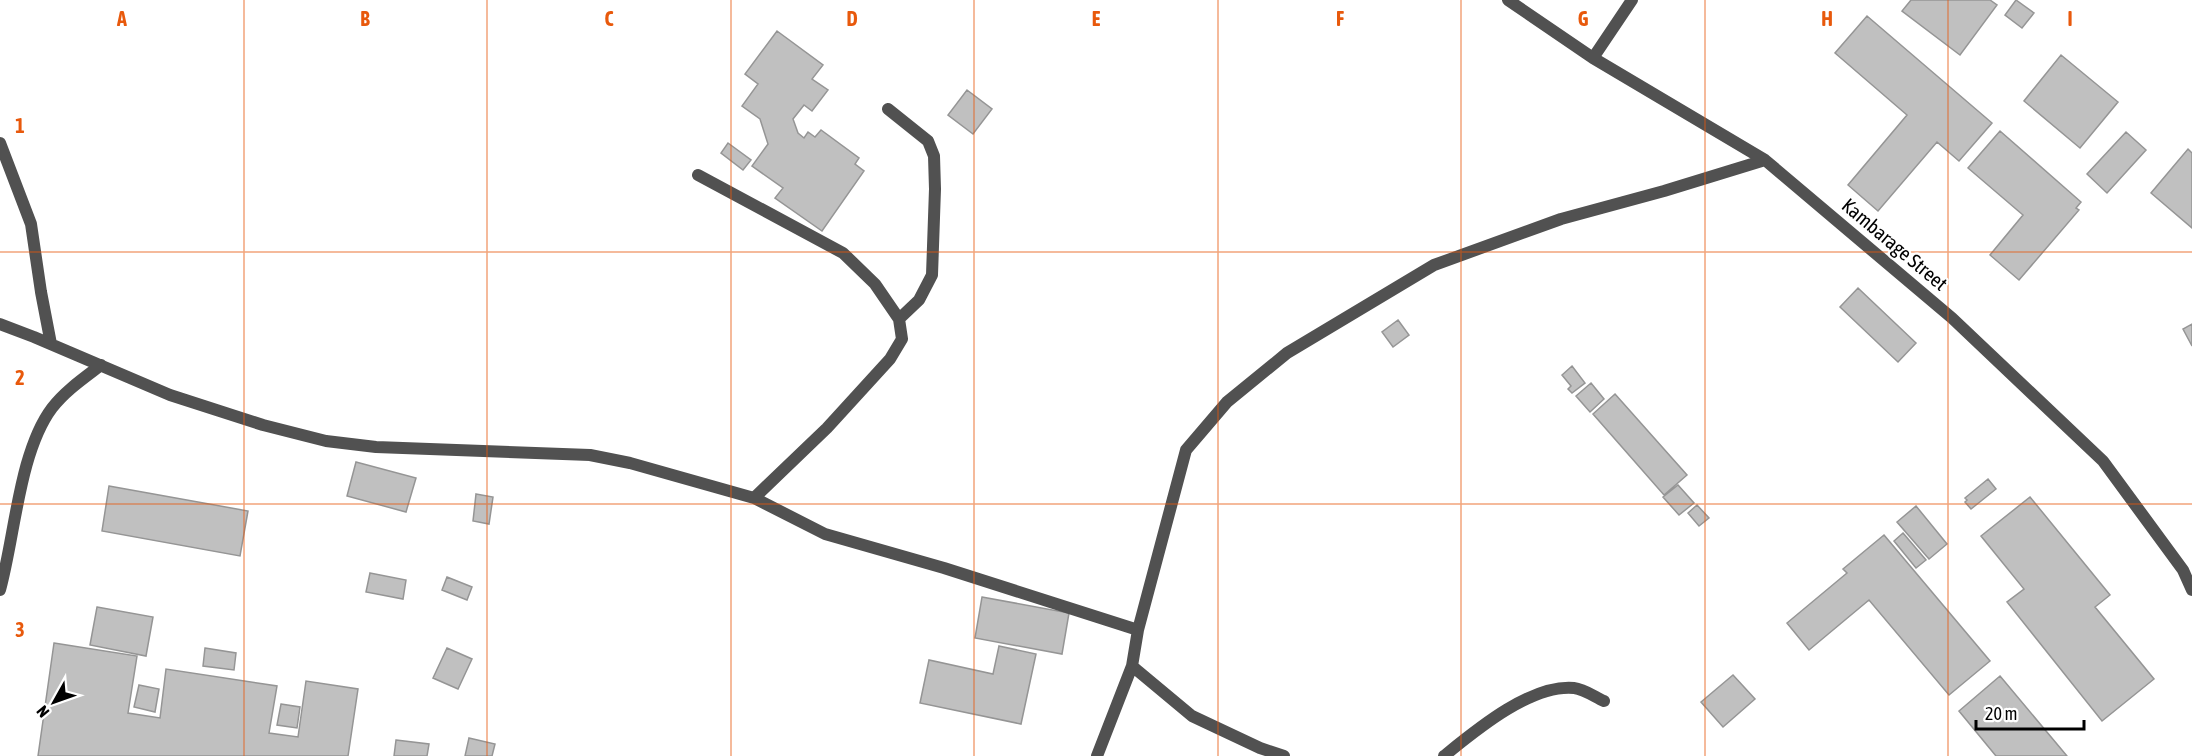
<svg xmlns="http://www.w3.org/2000/svg" width="2192" height="756" viewBox="0 0 2192 756" font-family="'Asap Condensed',sans-serif">
<style>
.building{fill:#c0c0c0;stroke:#959595;stroke-width:1.5}
.lines{fill:none;stroke-linecap:round;stroke-linejoin:round}
.minor{stroke:#515151;stroke-width:12}
.grid{fill:none;stroke:#e8590c;stroke-width:1.5;stroke-opacity:0.55}
.labels{text-anchor:middle;dominant-baseline:central;stroke-width:4.5;stroke-linejoin:round;paint-order:stroke}
.street-label{font-size:20px;fill:#000;stroke:#fff}
.grid-label{font-size:20px;text-anchor:middle;font-weight:bold;fill:#e8590c;stroke:#fff;stroke-width:4.5;stroke-linejoin:round;paint-order:stroke}
</style>
<rect width="100%" height="100%" fill="#fff"/>
<path class="building" d="M1911,0H1990L1997,5L1960,55L1902,11Z
M2016,0L2034,13L2022,28L2005,15Z
M1867,16L1992,123L1959,161L1937,142L1878,211L1848,185L1907,115L1835,53Z
M777,31L823,65L812,79L828,90L812,111L804,105L793,119L798,133L804,138L808,132L815,137L821,130L859,158L855,164L864,171L822,231L775,198L783,188L752,166L768,144L760,119L742,106L758,84L745,74Z
M2061,55L2118,102L2080,148L2024,101Z
M967,90L992,109L973,134L948,115Z
M2000,131L2081,202L2076,208L2079,210L2019,280L1990,255L2023,215L1968,168Z
M2126,132L2146,150L2107,193L2087,174Z
M728,143L751,160L743,170L721,153Z
M2188,149L2192,153V228L2151,193Z
M1858,288L1916,343L1898,362L1840,307Z
M1398,320L1409,335L1393,347L1382,332Z
M2192,324V346L2183,329Z
M1572,366L1585,383L1572,393L1568,389L1571,386L1562,375Z
M1591,383L1604,399L1590,412L1576,396Z
M1615,394L1687,475L1664,495L1593,414Z
M356,462L416,478L406,512L347,496Z
M1988,479L1996,489L1971,509L1965,502L1967,500L1965,498Z
M1678,485L1694,503L1679,515L1663,497Z
M109,486L248,511L240,556L102,531Z
M476,494L493,497L489,524L473,521Z
M2030,497L2110,595L2095,607L2154,679L2102,721L2007,602L2024,589L1981,536Z
M1697,505L1709,518L1699,526L1688,513Z
M1916,506L1947,544L1929,559L1897,522Z
M1903,533L1926,560L1916,568L1894,541Z
M1884,535L1990,661L1949,695L1869,600L1809,650L1787,623L1847,573L1843,569Z
M370,573L406,580L403,599L366,592Z
M447,577L472,587L467,600L442,590Z
M982,597L1069,613L1062,654L975,638Z
M97,607L153,617L146,656L90,645Z
M54,643L137,656L128,713L160,718L166,669L277,686L269,733L298,737L306,681L358,689L348,756H38Z
M999,646L1036,654L1021,724L920,703L929,660L993,674Z
M205,648L236,653L234,670L203,666Z
M447,648L472,659L458,689L433,678Z
M1733,675L1755,699L1723,727L1701,702Z
M2000,676L2067,756H1996L1959,711Z
M139,685L159,689L155,712L134,707Z
M281,704L300,707L297,728L277,725Z
M469,738L495,744L492,756H465Z
M396,740L429,744L427,756H394Z"/>
<g class="lines">
<path class="minor" d="M1508,0L1593,58L1765,160L1952,318L2103,461L2183,570L2192,590
M1593,58L1632,0
M888,109L928,141L934,156L935,189L932,275L919,300L899,319
M0,143L31,224L41,292L51,344
M698,175L843,253L875,284L899,319L902,339L890,359L827,428L754,498
M0,324L34,337L170,395L263,425L326,441L376,447L590,455L630,463L754,498L825,534L944,568L1138,630
M0,590C15,536 19,452 52,408C65,391 84,378 101,365
M1132,666L1192,716L1260,748L1284,756
M1097,756L1132,666L1138,630L1186,450L1227,402L1287,353L1434,265L1561,219L1664,191L1765,160
M1444,756C1476,730 1531,684 1574,688C1584,689 1595,697 1604,701"/>
</g>
<path class="grid" d="M244,0V756M487,0V756M731,0V756M974,0V756M1218,0V756M1461,0V756M1705,0V756M1948,0V756M0,252H2192M0,504H2192"/>
<g class="labels">
<g class="street-label">
<text transform="translate(1895 244) rotate(40)">Kambarage Street</text>
</g>
</g>
<g class="grid-label">
<text x="122" y="26">A</text>
<text x="365" y="26">B</text>
<text x="609" y="26">C</text>
<text x="852" y="26">D</text>
<text x="1096" y="26">E</text>
<text x="1340" y="26">F</text>
<text x="1583" y="26">G</text>
<text x="1827" y="26">H</text>
<text x="2070" y="26">I</text>
<text x="20" y="133">1</text>
<text x="20" y="385">2</text>
<text x="20" y="637">3</text>
</g>
<g transform="translate(54 702) rotate(230)" stroke="#ffffff" stroke-width="4.5" paint-order="stroke">
<path d="M0-4.5L10 22L0 15L-10 22Z" fill="#000000"/>
<text y="-9" font-size="16" font-weight="bold" text-anchor="middle" fill="#000000">N</text>
</g>
<path d="M1976 720v9h108v-9" fill="none" stroke="#000000" stroke-width="3"/>
<text x="1985" y="720" font-size="18" fill="#000000" stroke="#ffffff" stroke-width="4.5" paint-order="stroke">20 m</text>
</svg>
